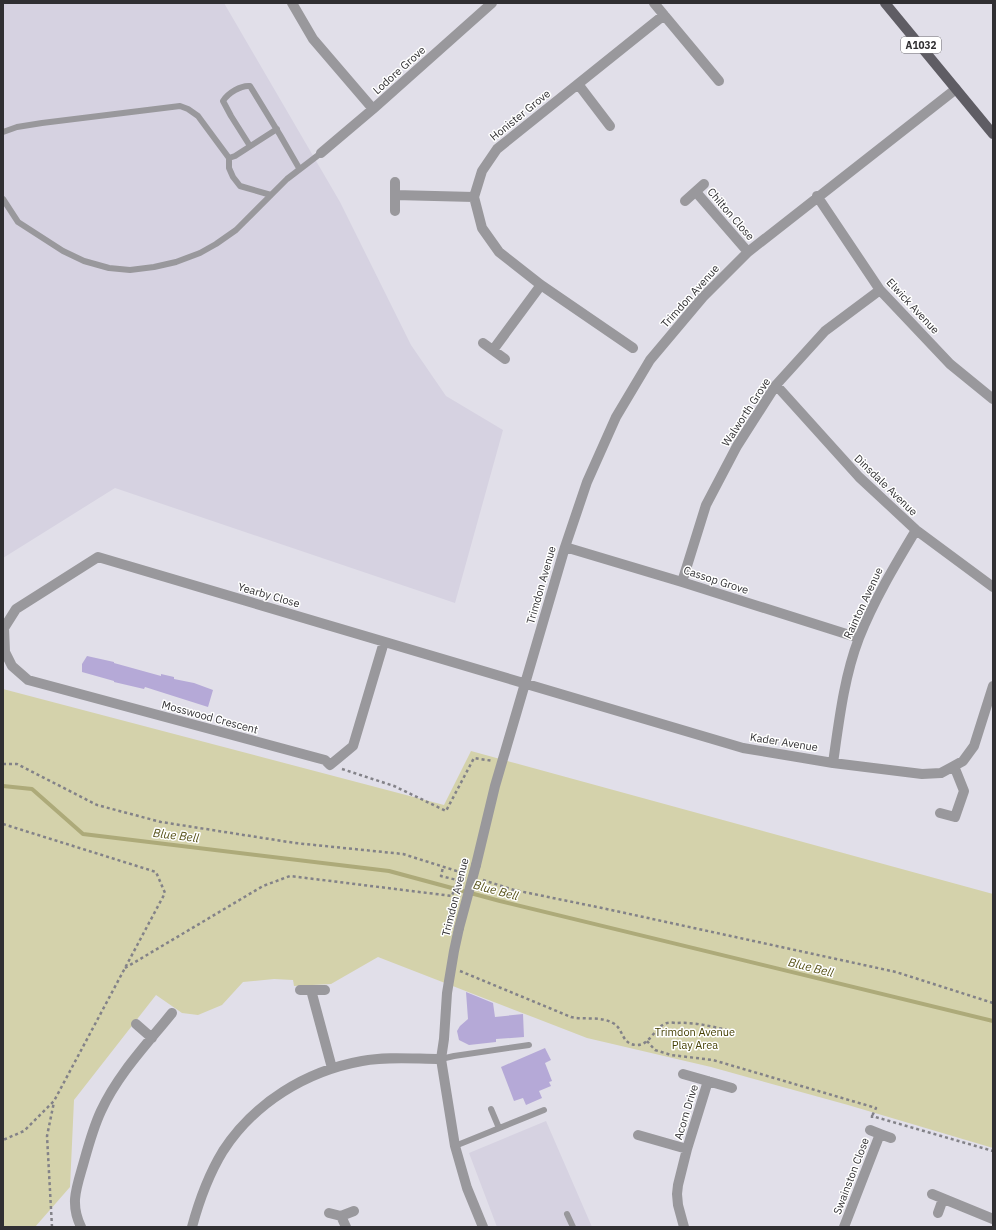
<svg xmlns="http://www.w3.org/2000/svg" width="996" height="1230" viewBox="0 0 996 1230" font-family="'IBM Plex Sans',sans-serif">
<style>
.built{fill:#d6d2e1}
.green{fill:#d4d2ab}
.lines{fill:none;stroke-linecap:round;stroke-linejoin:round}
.stream{stroke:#adaa79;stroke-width:4}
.building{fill:#b5a9d7}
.path{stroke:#838288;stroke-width:2.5;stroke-dasharray:3 3;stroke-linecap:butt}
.lane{stroke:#99989c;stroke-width:6}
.street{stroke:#99989c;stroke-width:10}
.primary{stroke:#5f5d64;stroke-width:10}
.street-bridge{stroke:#99989c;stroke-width:10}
.labels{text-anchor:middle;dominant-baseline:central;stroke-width:3;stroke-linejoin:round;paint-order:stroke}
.shield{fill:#fff;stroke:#6e6d70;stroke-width:1}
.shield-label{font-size:10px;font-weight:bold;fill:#302f32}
.street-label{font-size:11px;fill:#302f32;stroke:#fff}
.park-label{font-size:11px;fill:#433e00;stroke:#fff}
.water-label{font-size:12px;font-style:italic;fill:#58531a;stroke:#fff}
</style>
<rect width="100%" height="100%" fill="#e1dfe9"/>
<path class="built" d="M3,3H224L340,202L411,345L446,396L503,430L455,603L115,488L3,558Z
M546,1121L592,1227H497L469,1153Z"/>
<path class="green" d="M3,689L444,805L471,751L993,894V1148L848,1105L711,1067L587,1038L378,957L331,984L294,986L293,980L274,979L243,982L222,1005L198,1015L182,1013L156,995L74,1100L70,1187L35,1227H3Z"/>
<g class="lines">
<path class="stream" d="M3,786L32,789L83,834L389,871L500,901L993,1021"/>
</g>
<path class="building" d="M87,656L114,662V663L161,676V674L174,677V679L194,683L213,690L208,707L145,687L144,689L114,682V681L82,672V664Z
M466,992L493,1003L495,1017L523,1014L524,1037L496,1039V1042L469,1045L459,1040L457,1031L460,1026L468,1019Z
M545,1048L551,1060L545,1063L552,1081L549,1082L551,1086L539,1091L542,1098L526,1105L523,1098L514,1101L501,1067Z"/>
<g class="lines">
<path class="path" d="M3,764H17L97,805L161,822L295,843L403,854L463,873
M342,769L394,786L446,811L474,758L493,761
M3,824L156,872L165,893L54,1101L24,1131L3,1140
M483,880L514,890L602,908L896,972L993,1003
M125,968L263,886L290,876L452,896L457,880L441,876L443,867
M460,971L571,1017C584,1020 601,1016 613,1023C624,1029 621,1044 636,1045C650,1046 655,1026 667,1023C670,1022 674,1023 676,1023C694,1022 710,1026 727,1030
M647,1041L655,1050L671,1055L713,1060L876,1108L872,1116
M872,1118V1116L993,1151
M52,1227L47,1136L54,1102"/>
<path class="lane" d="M3,132L17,127L42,123L180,106L188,109L198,116L229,158V168L233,177L240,186L271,195
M250,146L231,116L223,101C228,93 241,85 250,86L280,135L299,168
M229,158L235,156L277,129
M3,199L18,222L63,251L84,261L109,268L130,270L154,267L176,262L200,253L216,244L236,230L287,179L321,153
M441,1059L454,1056L529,1045
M491,1109L499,1128
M455,1146L544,1110
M567,1214L573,1227"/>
<path class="street" d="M292,3L313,39L373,109
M654,3L719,81
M578,84L610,126
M321,153L373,109L492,3
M696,192L748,252
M395,195L474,197
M817,196L880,290L950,364L993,399
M685,201L704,184
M395,211V182
M483,343L505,359
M633,348L541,285L499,252L482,228L474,197L482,171L497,149L664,15
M493,350L541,285
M776,385L859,477L916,530L993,587
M565,547L682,582L859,638
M682,582L706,505L737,446L776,385L825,331L880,290
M384,642L353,746L330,765L325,760L28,680L12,666L5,652L4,628L16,609L98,557L743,748L833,763L922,774L941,773L963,761L974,746L993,686
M833,763C839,721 844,677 859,638C874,600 895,565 916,530
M940,813L955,817L964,791L954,766
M476,865L495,786L565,547L587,482L616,417L650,360L703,297L748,252L956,89
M459,928L454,951L447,993L444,1039L441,1059L455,1146L467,1188L483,1227
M300,990H325
M311,990L332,1068
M136,1024L152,1038
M683,1074L732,1088
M880,1134L891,1138
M638,1135L687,1149
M932,1194L993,1219
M329,1213L341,1216L346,1227
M938,1213L943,1199
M341,1216L354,1211
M81,1227C70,1204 76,1189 83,1165C88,1147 93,1128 101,1111C118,1074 147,1044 172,1013
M192,1227C199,1201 209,1174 223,1151C254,1103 306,1071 362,1061C387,1056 415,1059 441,1059
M684,1227L678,1205L677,1194L678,1185L687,1149L708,1081
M844,1227L880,1134L870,1130"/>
<path class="primary" d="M885,3L993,134"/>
<path class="street-bridge" d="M459,928L476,865"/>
</g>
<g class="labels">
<rect class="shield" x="901" y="37" width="40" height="16" rx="3"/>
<g class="shield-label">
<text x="921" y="45">A1032</text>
</g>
<g class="street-label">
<text transform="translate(399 70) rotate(-42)">Lodore Grove</text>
<text transform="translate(520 115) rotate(-39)">Honister Grove</text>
<text transform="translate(731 214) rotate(49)">Chilton Close</text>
<text transform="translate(690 296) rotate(-48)">Trimdon Avenue</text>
<text transform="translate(913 306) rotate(47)">Elwick Avenue</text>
<text transform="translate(746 412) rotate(-57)">Walworth Grove</text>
<text transform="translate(886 485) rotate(44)">Dinsdale Avenue</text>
<text transform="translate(716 580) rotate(18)">Cassop Grove</text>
<text transform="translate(541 585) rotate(-74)">Trimdon Avenue</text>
<text transform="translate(269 595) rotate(16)">Yearby Close</text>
<text transform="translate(863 603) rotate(-65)">Rainton Avenue</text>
<text transform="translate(210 717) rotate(15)">Mosswood Crescent</text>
<text transform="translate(784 742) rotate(9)">Kader Avenue</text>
<text transform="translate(455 897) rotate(-76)">Trimdon Avenue</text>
<text transform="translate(686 1112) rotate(-73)">Acorn Drive</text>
<text transform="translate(851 1176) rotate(-69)">Swainston Close</text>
</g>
<g class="park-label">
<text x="695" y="1032">Trimdon Avenue<tspan x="695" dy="13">Play Area</tspan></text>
</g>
<g class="water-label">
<text transform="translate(176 835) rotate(7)">Blue Bell</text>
<text transform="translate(496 890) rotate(15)">Blue Bell</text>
<text transform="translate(811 967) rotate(14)">Blue Bell</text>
</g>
</g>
<rect width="996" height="1230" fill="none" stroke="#302f32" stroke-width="8"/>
</svg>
